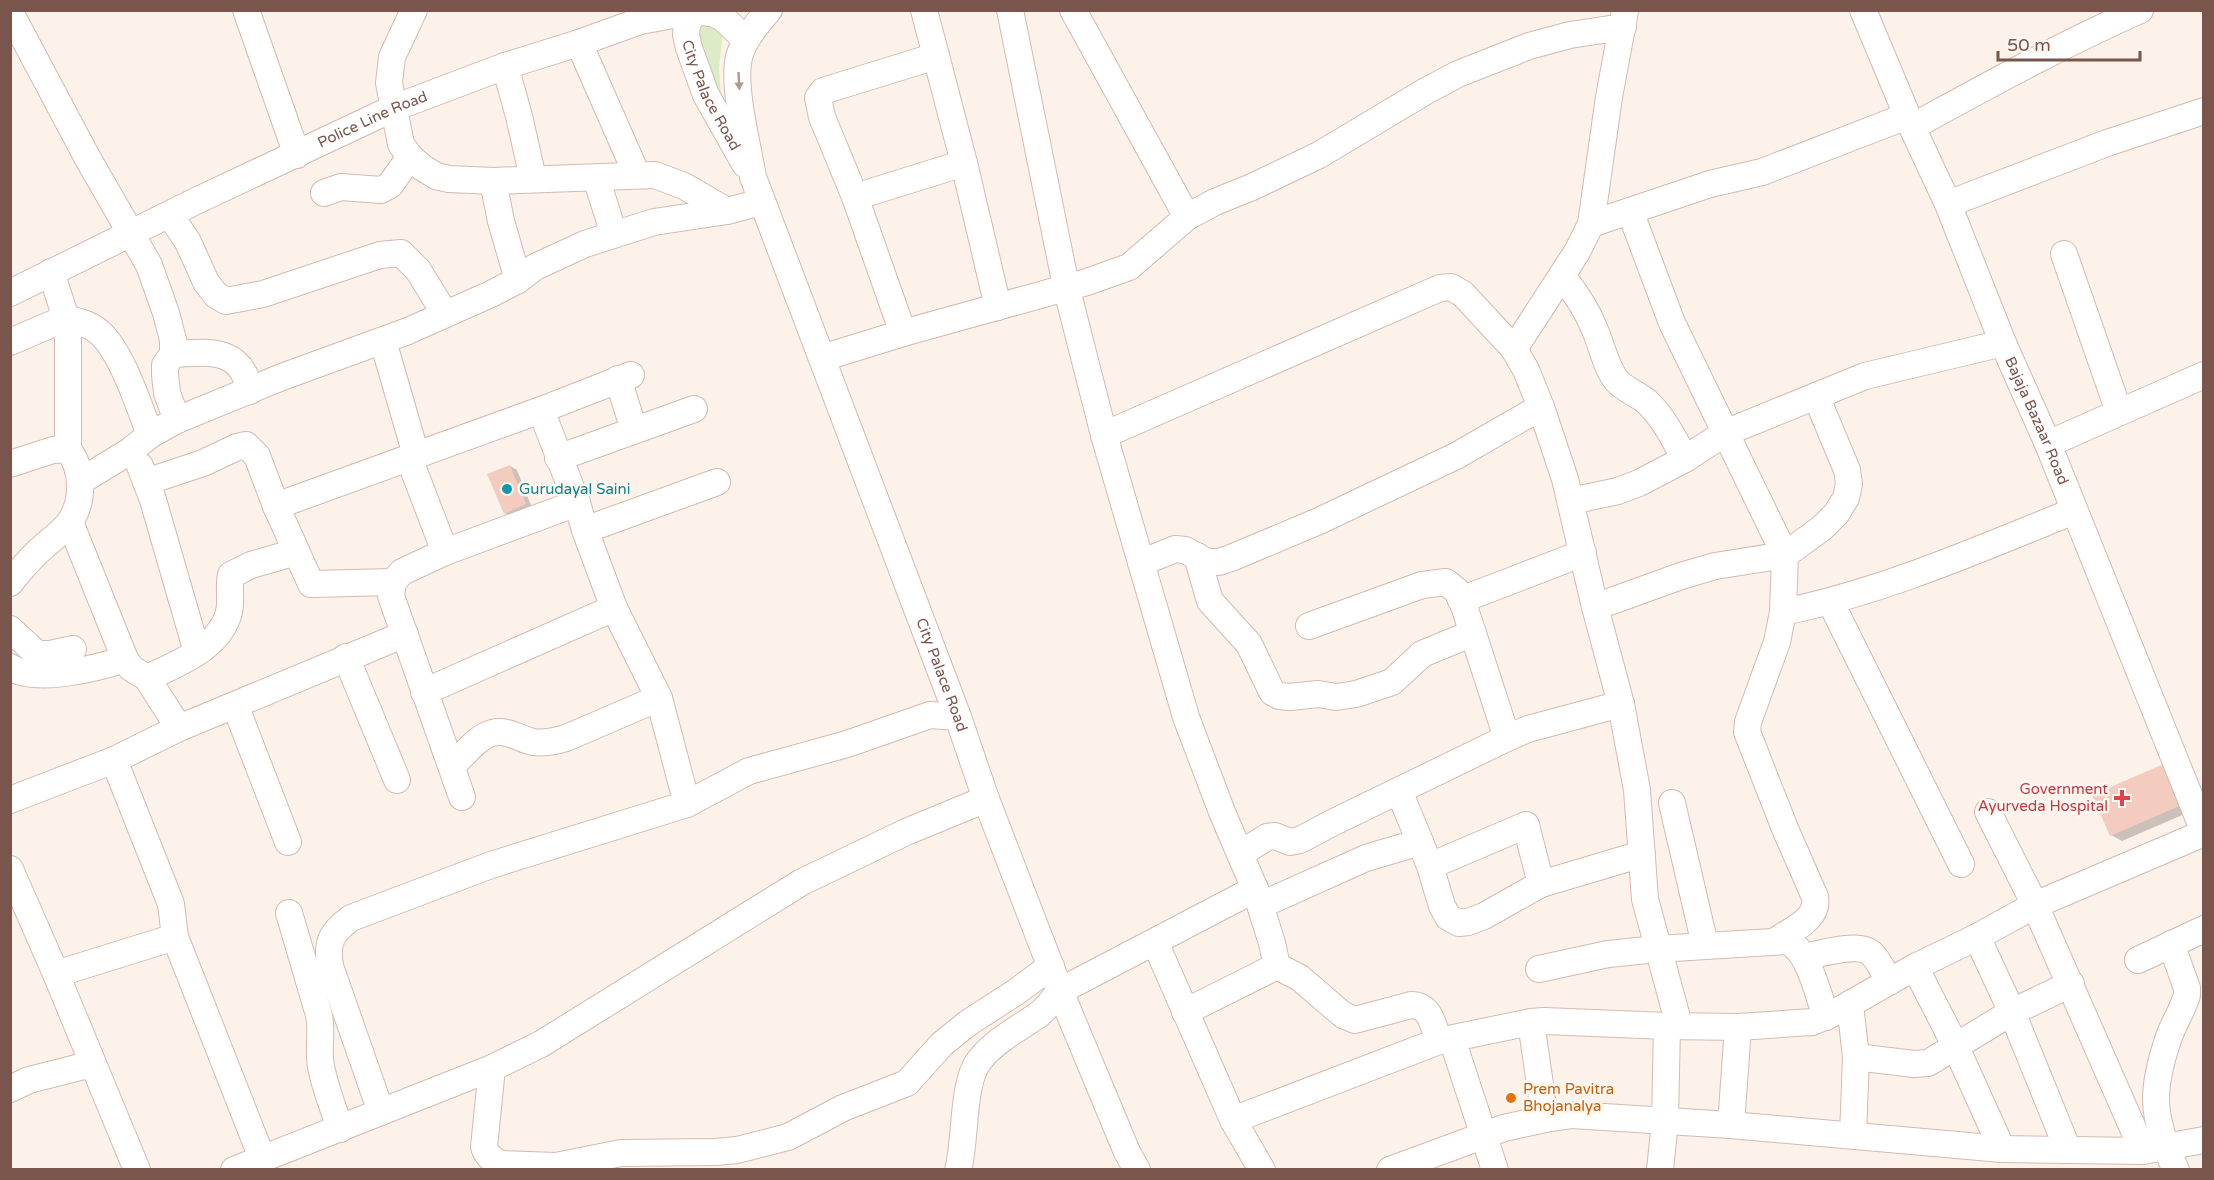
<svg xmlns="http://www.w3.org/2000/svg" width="2214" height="1180" viewBox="0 0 2214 1180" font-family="'Varela Round',sans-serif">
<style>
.green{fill:#dbecc6}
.shadow{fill:#0003}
.building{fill:#f3ccbf}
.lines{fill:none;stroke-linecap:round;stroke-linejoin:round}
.minor-casing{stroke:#d3bab0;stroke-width:28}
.minor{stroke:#fff;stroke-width:26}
.oneway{fill:#af9993}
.culture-dot{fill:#0f9aa8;stroke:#fff7f0;stroke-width:2}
.health-dot{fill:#e0444e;stroke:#fff7f0;stroke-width:2}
.food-dot{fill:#e8710a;stroke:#fff7f0;stroke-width:2}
.labels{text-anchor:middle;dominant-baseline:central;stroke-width:5;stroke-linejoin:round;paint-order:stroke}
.street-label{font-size:15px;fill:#79554b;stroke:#fff7f0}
.culture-label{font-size:15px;fill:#0d838f;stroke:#fff7f0;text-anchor:start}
.health-label{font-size:15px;fill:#be3a42;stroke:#fff7f0;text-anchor:end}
.food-label{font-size:15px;fill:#c56008;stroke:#fff7f0;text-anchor:start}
</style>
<rect width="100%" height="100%" fill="#fdf2e9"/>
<path class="green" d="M700,24L723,31L719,68L721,97C710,76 688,47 700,24Z"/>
<path class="shadow" d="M510,466L517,470L532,508L512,517L505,513Z
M2176,771L2194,810L2122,841L2111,835Z"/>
<path class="building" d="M510,465L526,504L504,514L487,474Z
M2166,763L2184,804L2110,836L2092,795Z"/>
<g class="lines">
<defs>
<g id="minor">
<path d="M246,10L297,155"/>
<path d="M414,10L392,57L389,83L401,144L410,157L423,168L436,176L449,179L493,181L655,175L684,186L727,211"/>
<path id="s1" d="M696,10L687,24L686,35L689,48L706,95L745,164"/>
<path id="s2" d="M769,10C757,24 744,39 739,57C732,87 748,146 753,177L958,717L986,799L1060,991L1127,1152L1137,1170"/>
<path d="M924,10L964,163L998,307"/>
<path d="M1073,10L1187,217"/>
<path id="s3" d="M1863,10L1912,127L1948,204L2003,343L2048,444L2204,832"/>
<path d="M10,12L87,157L149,265L166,313L173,340V354L165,365V375L167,393L177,420"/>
<path d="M579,43L637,175"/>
<path d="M505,66L519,116L533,178"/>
<path d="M1912,127C1987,86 2061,45 2140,10"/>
<path d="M596,178L614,234"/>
<path d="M493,181L501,221L518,280"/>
<path d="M324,193L341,187L381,190L390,185L410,157"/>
<path d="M855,197L964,163"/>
<path d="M1948,204L2107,143L2204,111"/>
<path d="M1630,211L1672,323L1785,555L1783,612L1777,642L1748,722L1747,732L1786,831L1815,897C1819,919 1793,929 1777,940"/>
<path d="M170,215L188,242L206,282L216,295L226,301L263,294L380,255L401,253L418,270L445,314"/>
<path d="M1591,224L1710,184L1762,172L1907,116"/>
<path d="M2064,254L2119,412"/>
<path d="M51,272L66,318L68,333V449"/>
<path d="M1562,276C1576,293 1587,310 1595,330C1602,346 1606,368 1617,381C1625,390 1638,394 1647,402C1664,418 1674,439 1685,459"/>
<path id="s4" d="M10,293L196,201L394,108L505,66L579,43L640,21L696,11L715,14L723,18L746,40"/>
<path d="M903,333L855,197L822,117L818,98L823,91L936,56"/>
<path d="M383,341L416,455"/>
<path d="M10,342L66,318C77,321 90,324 99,332C122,352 139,406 150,435"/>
<path d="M1514,349L1577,252L1591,224L1609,97L1625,11"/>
<path d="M173,354C210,352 241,347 250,391"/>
<path d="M822,358L903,333L1087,282L1129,267L1187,217L1215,202L1252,187L1319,155L1426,91L1458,74L1529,46L1570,35L1623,27"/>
<path d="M618,379L634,430"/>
<path d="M541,410L577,503L585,530L614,608L659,698L687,804"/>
<path d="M1104,435L1440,288L1451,287L1463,294L1514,349L1526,370L1541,407L1565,479L1595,607L1621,704L1637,790L1645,899L1679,1025"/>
<path d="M2048,444L2204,375"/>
<path d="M409,458L445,552"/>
<path d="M558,458L694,409"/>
<path d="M10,464L53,450L68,449C83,469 85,501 69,523C62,532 51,540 42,548C30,558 20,571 10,583"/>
<path d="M140,466L153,500L197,652"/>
<path d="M81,481L130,451L150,435L177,420L282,377L408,331L491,294L518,280L535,267L585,244L654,222L727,211L761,202"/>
<path d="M146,482L203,463L237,447L246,445L257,456L276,506L311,584L393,582"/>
<path d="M1571,501L1618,491L1639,483L1685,459L1725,433L1865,376L2003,343"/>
<path d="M276,506L541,410L631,375"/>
<path d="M70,522L125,659L131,668L147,678L179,728"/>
<path d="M585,530L717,482"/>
<path d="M1197,556L1210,601L1249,644L1272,692L1279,696L1290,697L1318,694L1336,697L1356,694L1392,682L1422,654L1473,633"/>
<path d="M1141,563L1175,549L1185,550L1207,562H1219L1231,558L1319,521L1456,456L1541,407"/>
<path d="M1461,600L1583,553"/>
<path d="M1831,603L1961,864"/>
<path d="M1595,607L1681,576L1715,566L1785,555L1822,528L1836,514L1846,498L1849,484L1847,470L1816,396"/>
<path d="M1783,612C1882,592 1980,549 2074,511"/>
<path d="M1309,626L1422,585L1446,582L1457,591L1464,606L1507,738"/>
<path d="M10,629L37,654H50L73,649"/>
<path d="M346,657L397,780"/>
<path d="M10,667C35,684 98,668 125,659"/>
<path d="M147,678C177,664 220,648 229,612C232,600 228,587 231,575L251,565L296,552"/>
<path d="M424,692L614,608"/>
<path d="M235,705L288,842"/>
<path d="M114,760L171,904L175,937L262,1158"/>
<path d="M452,766C464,755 476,738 492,733C508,729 519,739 533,742C544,744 556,741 566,738L659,698"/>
<path d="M1399,791L1430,866L1442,906L1448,917L1459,923L1468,922L1484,916L1541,884L1642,854"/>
<path d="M462,797L391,596L393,582L402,572L445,552L577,503"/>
<path d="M10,800L114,760L179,728L405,634"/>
<path d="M1672,803L1705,945"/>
<path d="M1988,812L2035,905L2143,1151"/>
<path d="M1240,854L1267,837L1275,836L1290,842L1300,840L1332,823L1507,738L1528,729L1621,704"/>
<path d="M1430,866L1526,825L1541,884"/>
<path d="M10,869L56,974L137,1170"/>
<path d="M1255,889L1272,943L1277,966L1300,978L1343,1015L1355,1020L1411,1005C1431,1005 1433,1026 1439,1041"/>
<path d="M1261,905L1366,858L1420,842"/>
<path d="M289,913L319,1015C322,1031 319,1042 320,1057C320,1075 334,1109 340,1129"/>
<path d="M1977,937L2012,1012L2068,1150"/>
<path d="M1155,942L1233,1120L1262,1170"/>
<path d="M2171,944L2187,988V995C2183,1009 2175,1021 2170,1034C2150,1090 2151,1116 2176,1170"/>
<path d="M1804,957C1820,954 1858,942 1871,953C1879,960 1884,973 1889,982"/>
<path d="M2138,960L2204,929"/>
<path d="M1915,967L1955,1045L2002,1149"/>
<path d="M1539,969L1608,954L1657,949L1787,941C1809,950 1818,995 1826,1017"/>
<path d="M56,974L175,937"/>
<path d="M1850,1004L1856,1057L1853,1135"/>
<path d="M1185,1012L1277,966"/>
<path d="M1531,1022L1545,1119"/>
<path d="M1452,1039L1495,1170"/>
<path d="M1856,1057L1914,1064L1928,1063L2012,1012L2071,984"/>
<path d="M492,1068L484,1147C487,1156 492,1160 501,1164L556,1166L621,1153L716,1152L737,1150L788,1137L843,1108L907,1083L942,1044L968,1023L1016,992L1051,966"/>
<path d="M10,1089L29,1080L92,1064"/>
<path d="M381,1112L330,966C326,941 332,932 351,918L491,865L687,804L749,771L847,744L930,715L958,717"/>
<path d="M1233,1120L1439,1041L1531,1022L1544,1021L1667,1026L1738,1027L1812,1022L1836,1012L1915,967L1977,937L2035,905L2204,833"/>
<path d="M1731,1125L1738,1027"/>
<path d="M234,1170L492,1068L541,1044L802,882L906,832L986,799"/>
<path d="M958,1170C966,1141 962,1082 979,1061C994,1041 1018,1029 1038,1015C1046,1009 1053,1000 1060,991L1255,889L1222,812L1186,717L1104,435L1066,286L1010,10"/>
<path d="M1390,1170L1504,1128L1545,1119L1572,1115L1731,1125L2002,1149L2143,1151L2204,1140"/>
<path d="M1660,1170L1665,1121L1667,1026"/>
</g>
</defs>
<use href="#minor" class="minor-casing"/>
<use href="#minor" class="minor"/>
</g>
<defs><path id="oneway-solid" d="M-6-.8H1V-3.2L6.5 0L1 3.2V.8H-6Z" transform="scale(1.5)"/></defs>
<use class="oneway" href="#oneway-solid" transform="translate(739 81) rotate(87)"/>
<circle class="culture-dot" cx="507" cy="489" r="6"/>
<path class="health-dot" d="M2119 789h6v6h6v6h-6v6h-6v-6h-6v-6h6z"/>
<circle class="food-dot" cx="1511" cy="1098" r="6"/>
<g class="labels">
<g class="street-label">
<text stroke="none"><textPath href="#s1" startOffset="93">City Palace Road</textPath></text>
<text stroke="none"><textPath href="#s4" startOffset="402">Police Line Road</textPath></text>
<text stroke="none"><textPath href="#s3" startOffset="446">Bajaja Bazaar Road</textPath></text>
<text stroke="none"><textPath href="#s2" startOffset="710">City Palace Road</textPath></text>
</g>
<g class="culture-label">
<text x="519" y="489">Gurudayal Saini</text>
</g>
<g class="health-label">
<text x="2108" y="789">Government<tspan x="2108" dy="17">Ayurveda Hospital</tspan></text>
</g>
<g class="food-label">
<text x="1523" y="1089">Prem Pavitra<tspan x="1523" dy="17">Bhojanalya</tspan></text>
</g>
</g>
<rect width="2214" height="1180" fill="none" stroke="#79554b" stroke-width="24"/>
<path d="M1998 51v9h142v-9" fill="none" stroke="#79554b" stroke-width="3"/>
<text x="2007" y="51" font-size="18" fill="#79554b" stroke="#fff7f0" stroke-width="4.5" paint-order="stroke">50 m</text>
</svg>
